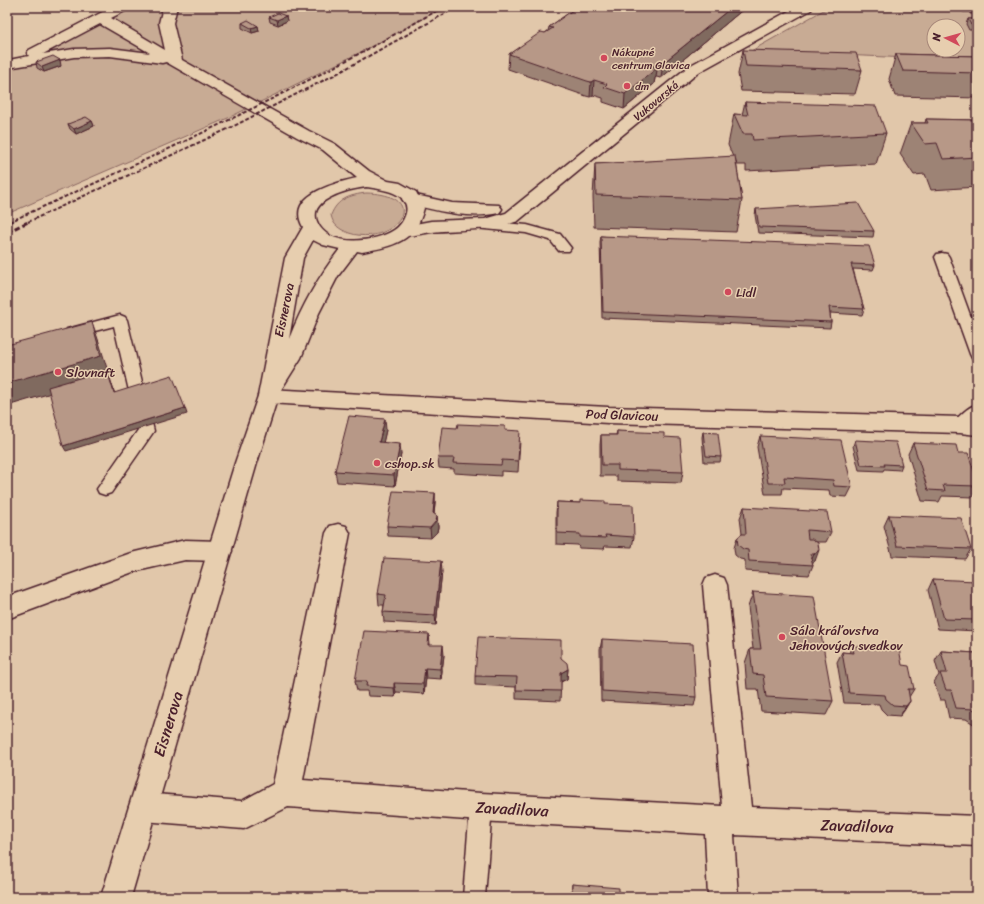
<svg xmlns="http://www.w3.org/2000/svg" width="984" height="904" viewBox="0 0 984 904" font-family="Sriracha,sans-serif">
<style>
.green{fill:#c8ab94;stroke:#896560;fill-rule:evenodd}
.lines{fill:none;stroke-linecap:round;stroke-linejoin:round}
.lane-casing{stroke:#4a1f2b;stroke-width:3}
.street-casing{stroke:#4a1f2b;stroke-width:3}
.secondary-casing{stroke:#4a1f2b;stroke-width:3}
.lane{fill:#e7ceaf;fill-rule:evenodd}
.street{fill:#e7ceaf;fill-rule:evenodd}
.secondary{fill:#e7ceaf;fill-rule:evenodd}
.rail-far1{stroke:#4a1f2b;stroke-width:2;stroke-dasharray:4 2;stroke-linecap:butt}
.rail{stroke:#4a1f2b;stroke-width:3;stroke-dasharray:5.5 3;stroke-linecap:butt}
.wall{fill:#9d8374;stroke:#4a1f2b}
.shaded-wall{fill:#806a5e;stroke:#4a1f2b}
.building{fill:#b79887;stroke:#4a1f2b}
.poi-dot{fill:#d1495b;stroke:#e7ceaf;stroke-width:1.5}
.labels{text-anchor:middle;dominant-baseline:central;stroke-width:3;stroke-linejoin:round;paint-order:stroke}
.far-poi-label{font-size:11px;fill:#4a1f2b;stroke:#e7ceaf;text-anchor:start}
.far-street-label{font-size:11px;fill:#4a1f2b;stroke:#e7ceaf}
.poi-label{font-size:13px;fill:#4a1f2b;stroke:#e7ceaf;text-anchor:start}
.street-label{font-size:13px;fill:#4a1f2b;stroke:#e7ceaf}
.near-street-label{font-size:16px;fill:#4a1f2b;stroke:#e7ceaf}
</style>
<rect width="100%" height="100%" fill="#e1c7aa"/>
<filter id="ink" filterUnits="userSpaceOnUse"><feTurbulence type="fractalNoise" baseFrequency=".025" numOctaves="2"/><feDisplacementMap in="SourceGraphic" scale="8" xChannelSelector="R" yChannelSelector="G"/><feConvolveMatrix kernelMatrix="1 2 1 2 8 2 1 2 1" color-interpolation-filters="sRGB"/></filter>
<g filter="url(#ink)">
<path class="green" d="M122,7H444L363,51L228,118L7,214V66L102,19Z
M829,7H977V61L751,51ZM934,26H958V50H934Z
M366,193C434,194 394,248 349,233C339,229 333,225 331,215C337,199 350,195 366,193Z"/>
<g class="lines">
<defs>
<path id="lane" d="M480,221L527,225L560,234L571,248L569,251H559L550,240L526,233L475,228L474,225L475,222Z
M942,253L947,254L949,257L977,334V359L972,358L970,354L935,257L937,254Z
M120,315L125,317L127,320L154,431L111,493L105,495L99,493L97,489L138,430L114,326L72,337L67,335L65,332L67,329Z
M977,404V419C970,425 965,432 954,429L952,425C957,417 968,407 977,404Z
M481,797L488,800L492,807L485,897H463L470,807L474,800Z"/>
<path id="street" d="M796,7H813L811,10L699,72L518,221C490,231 462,229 432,232C421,233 410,238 399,235L396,231L399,227L431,221L485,219L506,213L689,66Z
M411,194L452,203L499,205L502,209L499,213C468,220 435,210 405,203L402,199L405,195Z
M268,389L608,407L960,417L977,419V435L960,433L608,423L268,403L261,401L258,396L261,391Z
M338,524L346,526L350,533L303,780L481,793L722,806L703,585L706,578L715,575L724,578L727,585L751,807L977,816V846L734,835L738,897H708L705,834L481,821L288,807L244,829L143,821L133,817L129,807L133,797L143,793L242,801L273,784L326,533L330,526Z
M185,540L220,541L228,544L232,551L228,558L220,561L185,560L133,572L7,619V597L131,553Z"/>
<path id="secondary" d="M112,7H129L127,10L111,18L165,50L159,23L163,7H177L173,23L182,60L309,131L335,144L369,171L388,181L400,183L416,192L424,208C416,242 393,246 362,252L357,251L338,276L319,313L301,358L279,393L257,463L131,897H101L235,463L258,396L285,258L303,227C285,195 335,183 357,178L323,150L297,137L166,62L162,63L110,56L74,57L14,67L9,66L7,63L9,60L29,56L27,53L29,50ZM100,24L150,53L110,48L74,49L43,54ZM366,187C380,189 411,192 406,213C404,220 400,226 394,230C376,242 334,247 320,227C301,200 350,189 366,187ZM313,240L323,245L340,249C318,277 302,306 289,339L303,258Z"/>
</defs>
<use href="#lane" class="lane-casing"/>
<use href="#street" class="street-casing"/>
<use href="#secondary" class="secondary-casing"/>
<use href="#lane" class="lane"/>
<use href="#street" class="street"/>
<use href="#secondary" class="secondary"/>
<path class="rail-far1" d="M9,222C156,156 303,88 443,7
M28,222L230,128L338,73L457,7"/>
<path class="rail" d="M7,223L11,221
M7,232L30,221"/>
</g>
<path class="wall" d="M577,7H746L661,78L656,77L655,78L654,84L624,109L603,102V98L593,95L590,97L586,96L508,69L509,54L548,31L549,27Z
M961,7H977V12L976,14H970V12H963L960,8Z
M286,16L287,21L278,25L270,22L269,17Z
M968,19H977V30H969L966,24Z
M242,23L258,26L259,31L252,33L242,28Z
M743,50L862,70L855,94L741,91L738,74Z
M896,54L977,56V98L895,96L889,79Z
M36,62L61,66L44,72L37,68Z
M745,102L886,133L876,164L746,171V165H737L736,162L742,200L736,232L594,227L593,196L595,164L733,157L728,145L734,114L742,115Z
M926,119L977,120V187L931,190L925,174L914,175L900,154L911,123H925Z
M92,121L94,126L76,134L70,129L68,124Z
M756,209L874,231L873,237L758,233L755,215Z
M601,236L875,265L873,270L853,269L864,309L862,315L830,313L831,322L830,328L602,318L600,242Z
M977,282V289L975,285Z
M386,430L383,442L401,454L395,486L337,482L335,471Z
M505,430L520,441L518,472L501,471V476L454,473V469L439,468L438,458Z
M617,431L664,437L683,472L681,483L617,481V476H600V445L601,435H616Z
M703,432L721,457L720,462H704L702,437Z
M760,436L852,487L847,497L830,496L829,490L783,488L782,494H765L757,447Z
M855,440L902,465L900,470L884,469L883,471L859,470L853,446Z
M913,443L958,453L977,480V490L973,497L942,496L939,502L922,501L908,454Z
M435,493V504L434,514L437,516L438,527L437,532L431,538L388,536L387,526Z
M557,502L605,504L634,537L632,547L605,546L604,549L579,548L578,545L556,544V513Z
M744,507L831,532L826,542H816L815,561L812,562L813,565L809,575L745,571V560L740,559L735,555L734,548L737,538L742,534L740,518Z
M889,515L971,549L965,559L892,556L884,526Z
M442,571L436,625L384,622L383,612L384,605H379L378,594Z
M933,579L977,586V631L938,629L928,590Z
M753,592L833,701L826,715L761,711L758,689H747L745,663L750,649H753L748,607Z
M602,639L696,697L694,706L601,701L600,649Z
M430,645L444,655L441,679L426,678L424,694L396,692L395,697L368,696L367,691H357L355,681Z
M852,646L902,665L914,689L909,697L910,701L900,716L887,715L881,709L879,704L844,703L837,662L842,652L849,653Z
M941,651L977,653V725H975L966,719L949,718L945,700H940L934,682L939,675L935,661Z
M561,658L568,669L567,679L561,682L560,701L516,699V687L475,685V676Z
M572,884L619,897H571Z"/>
<path class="shaded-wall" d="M732,7H746L661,78L663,63Z
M286,16L287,21L278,25L277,20Z
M258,26L259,31L252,33L251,28Z
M60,60L61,66L44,72L42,67Z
M658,62L656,77L655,78L654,84L624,109L625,94L651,68Z
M594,80L593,95L590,97L591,82Z
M92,121L94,126L76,134L74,129Z
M92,322L99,342L116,398L109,376L7,406V383Z
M185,408L187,414L66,451L63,446Z
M385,419L386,430L381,453L379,442Z
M400,444L401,454L395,486L394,475Z
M435,493V504L433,523V513Z
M437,516L438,527L437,532L431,538L430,528Z
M819,550L815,561L810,564L814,554Z
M441,561L442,571L436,625L435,615Z
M429,634L430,644L429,655L428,645Z
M443,645L444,655L441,679L440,669Z
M425,668L426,678L424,694L423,684Z
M568,669L567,679L560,682L561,673Z
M394,683L396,692L395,697L394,688Z
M910,701L904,711L900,716L906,706Z"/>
<path class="building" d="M577,7H732L663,63L658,62L654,65L651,68L656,69L625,94L604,87L607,84L594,80L591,82L587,81L509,54L541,32L545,33L553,28L549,27Z
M964,7H977V9H972L971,7Z
M278,13L286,16L277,20L269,17Z
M968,19H977V25H971Z
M248,20L258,26L251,28L242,23Z
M743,50L856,53L862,70L746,66Z
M896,54L977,56V73L903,71Z
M53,56L60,60L42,67L36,62Z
M745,102L876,106L886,133L753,140L752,134H743L734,114L748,115Z
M86,117L92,121L74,129L68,124Z
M926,119L977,120V157L943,159L937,143L925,144L911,123H928Z
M735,156L742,200L596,195L595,164Z
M858,203L874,231L759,227L756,209Z
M601,236L869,246L875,265L851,264L864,309L829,307L831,322L603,312Z
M92,322L101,356L7,383V345Z
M107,370L114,393L172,375L185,408L63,446L48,387Z
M349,416L385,419L379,442L400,444L394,475L335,471Z
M458,424L505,426V430L520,431L518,461L502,460L501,465L453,463L454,458H438L442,427L457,428Z
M617,431L664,433V437L680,438L683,472L618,470V465H602L601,435H617Z
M703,432L718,433L721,457L706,456Z
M760,436L841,440L852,487L834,486L833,480L784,477L785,483H768Z
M855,440L896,442L902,465L884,464L885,466L861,465Z
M913,443L956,445L958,453H968L977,480V486L943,485L945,491L928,490Z
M393,491L435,493L433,513L437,516L436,521L430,528L387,526Z
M580,500L605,501V504L633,505L634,537L605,535L606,538L580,537V534L557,533V502L580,503Z
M744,507L827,512L831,532L807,530L808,539H812L818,543L819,550L814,554H810L813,565L749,561L748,550L743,549L738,545L737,538L742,534H746Z
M889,515L961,518L971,549L897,546Z
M384,558L441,561L435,615L383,612L386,595L378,594Z
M933,579L976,581L977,586V620L944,619Z
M753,592L814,596L833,701L766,697L763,675L753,674L750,649H761Z
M364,631L429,634L428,645H443L440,669L425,668L423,684L394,683V688L366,686L367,681H355Z
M478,637L561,640V658L567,663L568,669L561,673V691L516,690L517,677L475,676Z
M602,639L693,644L696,697L602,691Z
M852,646L899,648L902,665L909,666L914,689H908L910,701L906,706L893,705L886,699L885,695L849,693L842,652L854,653Z
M941,651L977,653V712L973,709L956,708L951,690H946L940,673H947Z
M572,884L619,888V897H572Z
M260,894L302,897H259Z"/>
</g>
<g class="poi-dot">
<circle cx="604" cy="58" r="4"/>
<circle cx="627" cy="86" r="4"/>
<circle cx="728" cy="292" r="4"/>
<circle cx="58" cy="372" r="4"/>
<circle cx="377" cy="463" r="4"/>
<circle cx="782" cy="637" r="4"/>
</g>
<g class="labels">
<g class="far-poi-label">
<text x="612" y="52">Nákupné<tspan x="612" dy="13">centrum Glavica</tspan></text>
<text x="635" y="86">dm</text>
</g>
<g class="far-street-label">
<text transform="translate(656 101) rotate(-40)">Vukovarská</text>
</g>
<g class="poi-label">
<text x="736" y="292">Lidl</text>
<text x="66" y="372">Slovnaft</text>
<text x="385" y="463">cshop.sk</text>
<text x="790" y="630">Sála kráľovstva<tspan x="790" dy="15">Jehovových svedkov</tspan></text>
</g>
<g class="street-label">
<text transform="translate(284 310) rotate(-78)">Eisnerova</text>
<text transform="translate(622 415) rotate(2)">Pod Glavicou</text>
</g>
<g class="near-street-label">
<text transform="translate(168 724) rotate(-73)">Eisnerova</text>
<text transform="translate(512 809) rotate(3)">Zavadilova</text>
<text transform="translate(857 826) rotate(2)">Zavadilova</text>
</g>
</g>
<rect width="984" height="904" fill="none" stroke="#e7ceaf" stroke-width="24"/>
<rect x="12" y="12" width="960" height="880" fill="none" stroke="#4a1f2b" stroke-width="1.5" filter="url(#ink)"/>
<g transform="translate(946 38) rotate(276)"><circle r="19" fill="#e7ceaf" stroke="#a8887a"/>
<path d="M0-3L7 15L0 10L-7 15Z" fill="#d1495b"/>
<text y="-6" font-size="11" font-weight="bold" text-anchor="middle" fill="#4a1f2b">N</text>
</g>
</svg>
